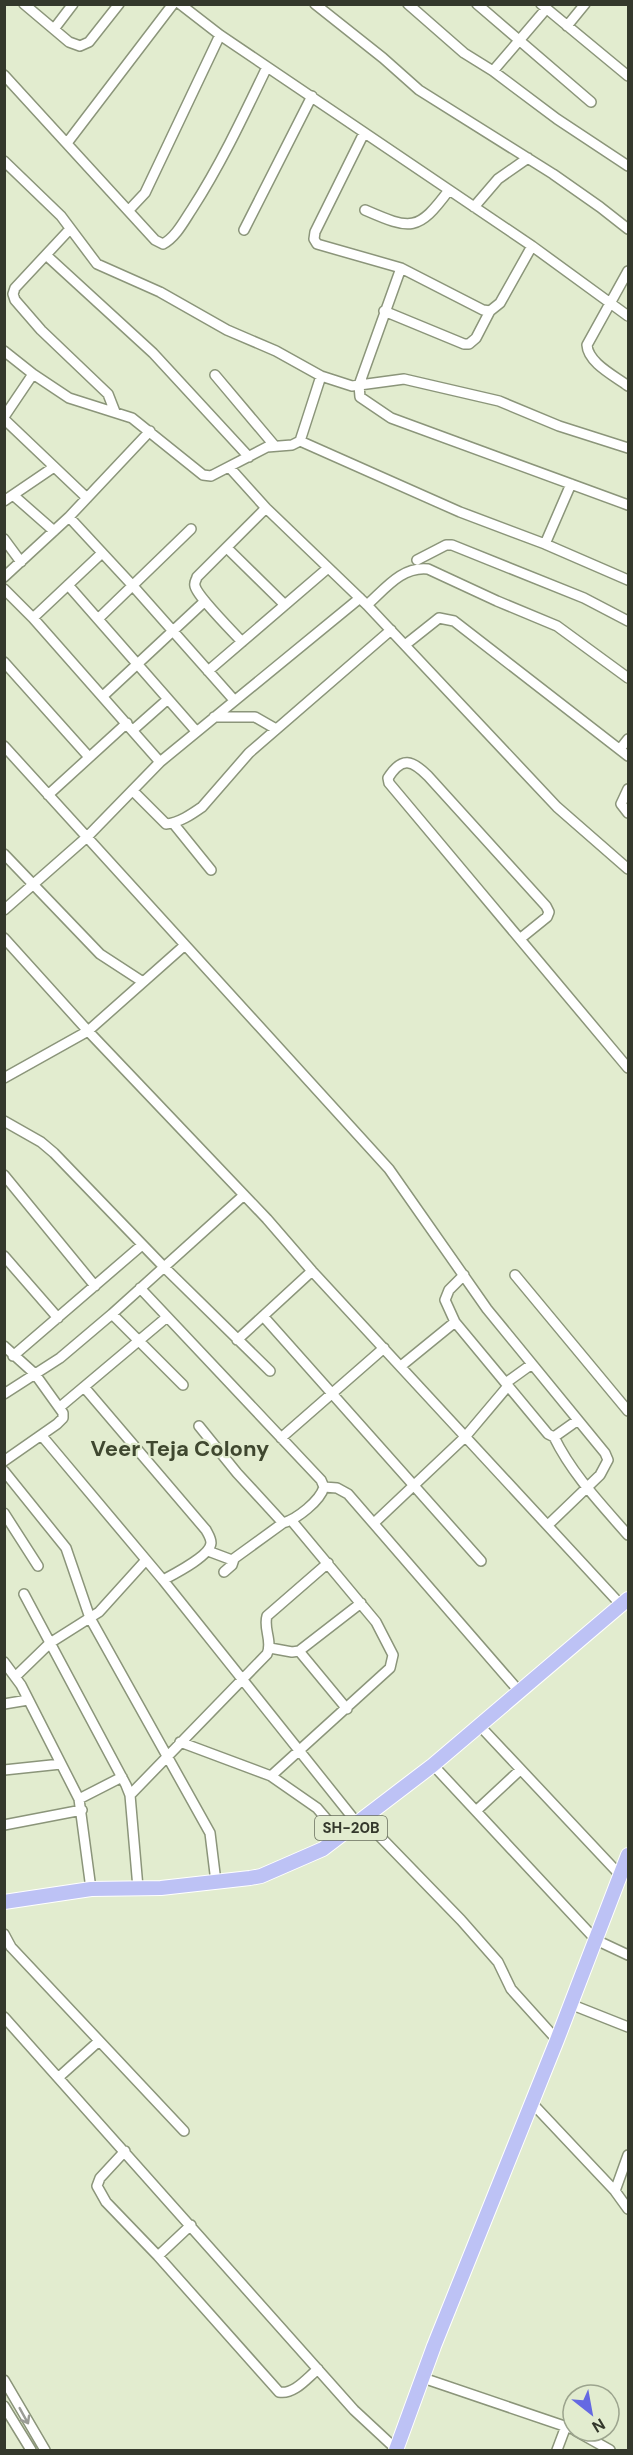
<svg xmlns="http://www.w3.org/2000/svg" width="633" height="2455" viewBox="0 0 633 2455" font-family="'DM Sans',sans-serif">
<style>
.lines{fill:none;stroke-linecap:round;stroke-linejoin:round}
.street-casing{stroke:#8b957a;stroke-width:12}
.primary-casing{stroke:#fff;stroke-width:16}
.street{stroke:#fff;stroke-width:9}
.primary{stroke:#bdc2f5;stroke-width:14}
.oneway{stroke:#9a9c96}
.labels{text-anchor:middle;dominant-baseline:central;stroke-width:4.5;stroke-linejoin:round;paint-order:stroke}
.shield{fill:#e2eccf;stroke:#686e5d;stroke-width:1.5}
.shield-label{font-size:15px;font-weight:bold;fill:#34382c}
.district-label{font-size:22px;font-weight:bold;fill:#3f472f;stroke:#e2eccf}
</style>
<rect width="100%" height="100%" fill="#e2eccf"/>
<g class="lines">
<defs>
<path id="street" d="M24,4L69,42L80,46L89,42L119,4
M180,4L220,35L532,246L628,316
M315,4L383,58L419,90L553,174L600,207L628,229
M408,4L464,53L493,71L557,119L628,166
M477,4L591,102
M541,4L628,76
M567,26L585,4
M54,29L73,4
M493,71L546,9
M4,75L155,240L163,244C176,237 184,221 192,209C221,164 244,115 267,67
M364,133L315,232L314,239L317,244L401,268L483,310L490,311L500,303L532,246
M67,143L173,4
M4,161L61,216L97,264L160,292L227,330L276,351L321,376L300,441L292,445L267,447L211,476L203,475L132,418L69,398L33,374L4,351
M474,207L498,179L528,158
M129,210L145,193L220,35
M365,210C411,230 418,232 449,190
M70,229L15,288L13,294L15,300L41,330L108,394L115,412
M244,230L312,96
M46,255L153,353L249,457
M401,268L359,385L360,397L391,418L628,505
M628,271L587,345C588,363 615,376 628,386
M384,311L464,344H469L476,338L490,311
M215,375L274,445
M321,376L352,386L404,379L499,401L559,426L628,448
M4,417L33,374
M4,419L87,498
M300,441L460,512L545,544L628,580
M230,468L266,508L367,605L557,807L628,869
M13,495L54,531
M4,501L54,467
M69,517L133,586L234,700
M4,539L21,562
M545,544L571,484
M227,548L285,605
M417,560L446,545H452L584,598L628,621
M4,577L69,517L150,431
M68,585L196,731
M4,589L33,618L160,762
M367,605C385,589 402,566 428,569L497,601L557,626L628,678
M33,618L102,553
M98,619L191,529
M242,642C233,632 197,596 195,586C194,582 196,581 197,577L266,508
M405,645L439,618L454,621L628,756
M4,662L89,757
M208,671L328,568
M103,696L205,601
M214,717H255L276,729
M133,730L168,699
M4,746L389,1169L487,1309L605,1453L608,1460L600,1475L548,1525
M620,749L628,739
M628,789L621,804L628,813
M133,791L166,824C179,823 192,814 202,807L249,753L391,630
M48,795L127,723
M173,823L211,870
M4,854L100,954L143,982
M4,910L87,837L160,762L360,598
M4,938L88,1031L267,1219L312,1271L621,1605
M521,938L547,917L549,912L546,906L428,776C412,760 402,756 388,778L389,783L628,1068
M4,1078L88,1031L185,945
M4,1121L41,1142L54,1153L164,1267L270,1371
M4,1175L95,1286
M4,1256L58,1318
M464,1275L449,1290L445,1300L455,1322L548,1434L554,1437L578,1420
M515,1275L628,1411
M140,1288L321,1480L324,1487C320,1501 297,1519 283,1523L237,1473L199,1426
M112,1314L183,1385
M263,1316L481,1561
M237,1340L312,1271
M4,1346L35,1374L63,1413V1418L57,1424L4,1461
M13,1356L142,1245
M401,1366L455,1322
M84,1387L206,1530C208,1534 211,1538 211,1543C210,1556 174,1574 163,1580
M4,1394L60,1358L112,1314L244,1195
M60,1407L167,1317
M42,1436L163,1580L357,1823
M554,1437C572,1474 601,1504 628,1535
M281,1438L384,1348
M4,1471L66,1548L90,1618L210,1833L216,1882
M324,1487L337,1488L348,1494L518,1690
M4,1513L38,1566
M374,1523L465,1437L508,1386L507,1382L532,1364
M208,1551L232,1560L283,1523
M224,1572L232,1565L234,1559
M24,1594L126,1785L130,1795L138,1888
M270,1648L292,1652L299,1651L361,1603
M299,1651L347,1709
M4,1662L21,1685L79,1799L91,1889
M15,1677L50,1643L99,1612L146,1560
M4,1704L28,1700
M479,1725L620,1875
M180,1742L271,1776L317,1808L341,1836
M433,1765L596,1940L628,1955
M4,1770L61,1764
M271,1776L390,1668L393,1655L376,1622L291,1520
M130,1795L267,1654C273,1641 263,1629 267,1616L328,1563
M79,1799L122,1777
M476,1811L520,1770
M363,1819L461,1920L498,1962L511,1989L557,2040
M4,1825L82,1810
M4,1934L11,1947L184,2131
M570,2004L628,2027
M4,2017L354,2410L396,2449
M59,2077L99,2041
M532,2103L615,2191L628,2209
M125,2151L100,2178L97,2186L106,2202L158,2256L279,2392C294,2395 307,2378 318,2369
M615,2191L628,2155
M158,2256L191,2225
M423,2378L573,2429
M4,2380L45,2450
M4,2406L31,2450
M576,2431L610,2450
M557,2450L566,2426"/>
<path id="primary" d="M4,1902L91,1889L161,1888L250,1878L261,1876L323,1849L433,1765L628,1599
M396,2450L434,2346L557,2040L628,1855"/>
</defs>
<use href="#street" class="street-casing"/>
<use href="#primary" class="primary-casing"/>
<use href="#street" class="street"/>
<use href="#primary" class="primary"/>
</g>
<defs><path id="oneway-shaft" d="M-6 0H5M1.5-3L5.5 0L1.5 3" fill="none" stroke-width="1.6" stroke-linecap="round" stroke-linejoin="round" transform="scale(1.5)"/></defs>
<use class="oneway" href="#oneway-shaft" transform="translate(24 2416) rotate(61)"/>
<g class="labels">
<rect class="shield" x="315" y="1816" width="72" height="24" rx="4.5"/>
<g class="shield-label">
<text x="351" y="1828">SH-20B</text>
</g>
<g class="district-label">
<text x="180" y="1448">Veer Teja Colony</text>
</g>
</g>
<rect width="633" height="2455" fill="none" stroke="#34382c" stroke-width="12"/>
<g transform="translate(591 2413) rotate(149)"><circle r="28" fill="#e2eccf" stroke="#9ca48e" stroke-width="1.5"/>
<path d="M0-4.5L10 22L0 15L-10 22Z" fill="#6569e2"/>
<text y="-9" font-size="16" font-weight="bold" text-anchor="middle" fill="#34382c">N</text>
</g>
</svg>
